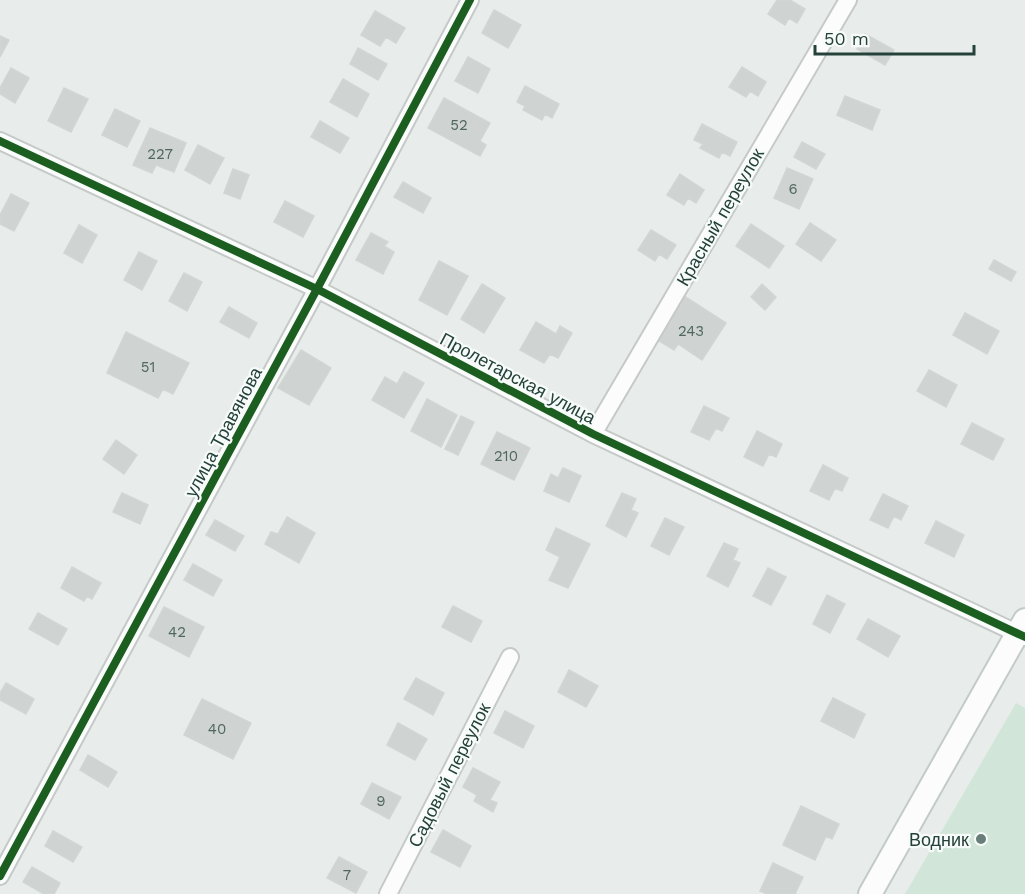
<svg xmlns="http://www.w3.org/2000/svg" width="1025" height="894" viewBox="0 0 1025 894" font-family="'Work Sans',sans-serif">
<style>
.green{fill:#d1e6d8}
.building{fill:#cfd4d2;stroke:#d1d6d4;stroke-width:1.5}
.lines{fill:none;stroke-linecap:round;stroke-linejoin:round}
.street-casing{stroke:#c5cac8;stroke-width:20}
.secondary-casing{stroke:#c3cbc8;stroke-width:26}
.street{stroke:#fcfcfc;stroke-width:16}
.secondary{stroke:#fcfcfc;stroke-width:22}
.cycleway-casing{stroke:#f7fbf9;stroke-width:11}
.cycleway{stroke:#1b5e20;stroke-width:8}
.poi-dot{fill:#697e78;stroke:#f7fbf9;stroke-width:2}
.labels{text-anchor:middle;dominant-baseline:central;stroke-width:4.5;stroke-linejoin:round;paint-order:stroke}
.number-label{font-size:15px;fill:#506761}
.street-label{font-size:18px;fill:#24423a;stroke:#f7fbf9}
.poi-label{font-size:18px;fill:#24423a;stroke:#f7fbf9;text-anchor:end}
</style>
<rect width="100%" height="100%" fill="#e8edeb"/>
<path class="green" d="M1016,703L1025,708V894H905Z"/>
<path class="building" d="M777,0H790L805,9L797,23L789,18L785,25L768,14Z
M494,10L521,25L508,48L482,33Z
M375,11L405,28L396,43L386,37L380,46L361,35Z
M865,34L894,50L885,65L857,49Z
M0,36L9,40L0,57Z
M358,48L387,64L378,80L350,64Z
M468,57L490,69L478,93L455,81Z
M742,67L766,82L758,96L750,91L746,97L729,87Z
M11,68L29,78L15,103L0,94V88Z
M343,79L369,94L357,117L330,102Z
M525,86L559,104L552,118L545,114L542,120L523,110L525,106L517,102Z
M64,88L88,99L71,132L48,121Z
M845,96L880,110L872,130L837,115Z
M444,98L490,123L480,141L486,145L480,156L428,128Z
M115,109L140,121L127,147L102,135Z
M320,121L349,138L340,153L311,137Z
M702,124L737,142L730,156L722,152L719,158L700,148L703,144L694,140Z
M150,128L186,143L174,172L156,165L152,173L133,165Z
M802,142L825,154L816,169L794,157Z
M198,145L224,158L210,184L185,170Z
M787,168L813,179L799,209L774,198Z
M233,169L249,175L240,199L224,193Z
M680,174L704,190L696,203L688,198L684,205L667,195Z
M403,182L431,198L423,213L394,197Z
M11,194L29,203L14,231L0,224V215Z
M285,201L314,216L303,237L274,222Z
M810,223L836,240L821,261L796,244Z
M751,224L784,246L769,268L736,246Z
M79,225L97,235L82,263L64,253Z
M651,230L676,245L667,259L659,254L655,261L638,250Z
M371,233L388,242L384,246L394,252L383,274L356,260Z
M139,252L157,261L142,290L124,280Z
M994,260L1016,272L1011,281L989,269Z
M439,261L468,276L447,315L419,300Z
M184,273L202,282L187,311L169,301Z
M482,284L505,298L484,333L461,319Z
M762,284L776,297L765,310L751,297Z
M684,296L726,323L702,360L678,344L674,350L656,339Z
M229,307L257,323L249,338L220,322Z
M965,313L999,331L987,354L953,335Z
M536,322L556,334L560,326L572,333L558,358L550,354L544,363L520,350Z
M126,332L189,363L173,394L163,389L158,398L107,373Z
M301,350L331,368L309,405L278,388Z
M929,370L957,385L946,407L917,391Z
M404,372L424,383L404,418L372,400L385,377L397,384Z
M427,399L457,415L441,447L411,431Z
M704,406L729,418L722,431L716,428L709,440L691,432Z
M461,416L474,422L458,455L445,449Z
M972,423L1004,439L993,460L961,444Z
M757,431L782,444L776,457L769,454L763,466L744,457Z
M497,432L530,448L514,480L481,464Z
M116,440L137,455L124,474L103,459Z
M823,465L848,478L842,491L835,488L829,500L810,491Z
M563,468L581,476L569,502L544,491L551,474L558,478Z
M122,493L148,505L140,524L113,512Z
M622,493L636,499L631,510L638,513L626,537L606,526Z
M883,494L908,506L901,520L894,516L888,528L870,520Z
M287,517L315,533L299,563L265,544L271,532L278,534Z
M665,518L684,527L669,555L651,546Z
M215,520L244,536L235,551L206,535Z
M936,521L964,535L954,557L925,543Z
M556,528L590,544L568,588L549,580L560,557L546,550Z
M724,543L738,549L733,560L740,563L728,587L707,576Z
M193,564L222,580L213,596L184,580Z
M72,567L101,583L92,599L87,596L84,601L61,588Z
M768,568L786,577L771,605L753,596Z
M827,595L845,604L830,633L813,624Z
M453,606L482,621L471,642L442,627Z
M164,607L204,627L189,657L149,636Z
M38,613L67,629L58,645L29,629Z
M868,619L900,636L888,657L857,639Z
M569,670L598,686L586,707L558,692Z
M416,678L444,693L433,715L404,699Z
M6,683L34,699L26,714L0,700V693Z
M833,698L865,714L854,738L821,721Z
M202,699L251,723L233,759L184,735Z
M505,711L534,726L523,748L494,733Z
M398,723L427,739L415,760L387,745Z
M88,755L117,772L108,787L80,770Z
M473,768L500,782L490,800L497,803L493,812L474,801L477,795L463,787Z
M372,783L401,797L389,819L361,804Z
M801,806L839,824L832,839L826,836L815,860L783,845Z
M443,830L471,846L460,867L431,852Z
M53,831L82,847L73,862L45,846Z
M339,857L367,872L356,893L327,878Z
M773,863L803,877L795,894H767L760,891Z
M32,867L60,883L54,894H44L23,882Z"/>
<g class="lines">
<defs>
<path id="street" d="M0,141L317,289L593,434L1025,637
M593,434L848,0
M0,876L317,289L470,0
M388,894L510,657"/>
<path id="secondary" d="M870,894L1025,620"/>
</defs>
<use href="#street" class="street-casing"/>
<use href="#secondary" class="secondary-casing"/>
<use href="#street" class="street"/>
<use href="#secondary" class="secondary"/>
<defs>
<path id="cycleway" d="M0,141L317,289L593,434L1025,637
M0,876L317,289L470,0"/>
</defs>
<use href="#cycleway" class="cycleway-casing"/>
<use href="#cycleway" class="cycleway"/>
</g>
<circle class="poi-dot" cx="981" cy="839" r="6"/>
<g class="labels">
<g class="number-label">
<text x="459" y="125">52</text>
<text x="160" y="154">227</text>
<text x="793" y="189">6</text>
<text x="691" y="331">243</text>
<text x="148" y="367">51</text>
<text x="506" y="456">210</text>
<text x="177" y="632">42</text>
<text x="217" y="729">40</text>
<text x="381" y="801">9</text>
<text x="347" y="875">7</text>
</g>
<g class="street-label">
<text transform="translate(720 217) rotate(-60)">Красный переулок</text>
<text transform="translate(518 378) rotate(28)">Пролетарская улица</text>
<text transform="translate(223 432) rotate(-62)">улица Травянова</text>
<text transform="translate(449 775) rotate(-63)">Садовый переулок</text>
</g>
<g class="poi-label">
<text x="969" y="839">Водник</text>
</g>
</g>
<path d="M815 45v9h159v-9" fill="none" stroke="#24423a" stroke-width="3"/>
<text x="824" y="45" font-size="18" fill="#24423a" stroke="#f7fbf9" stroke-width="4.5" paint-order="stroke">50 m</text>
</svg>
